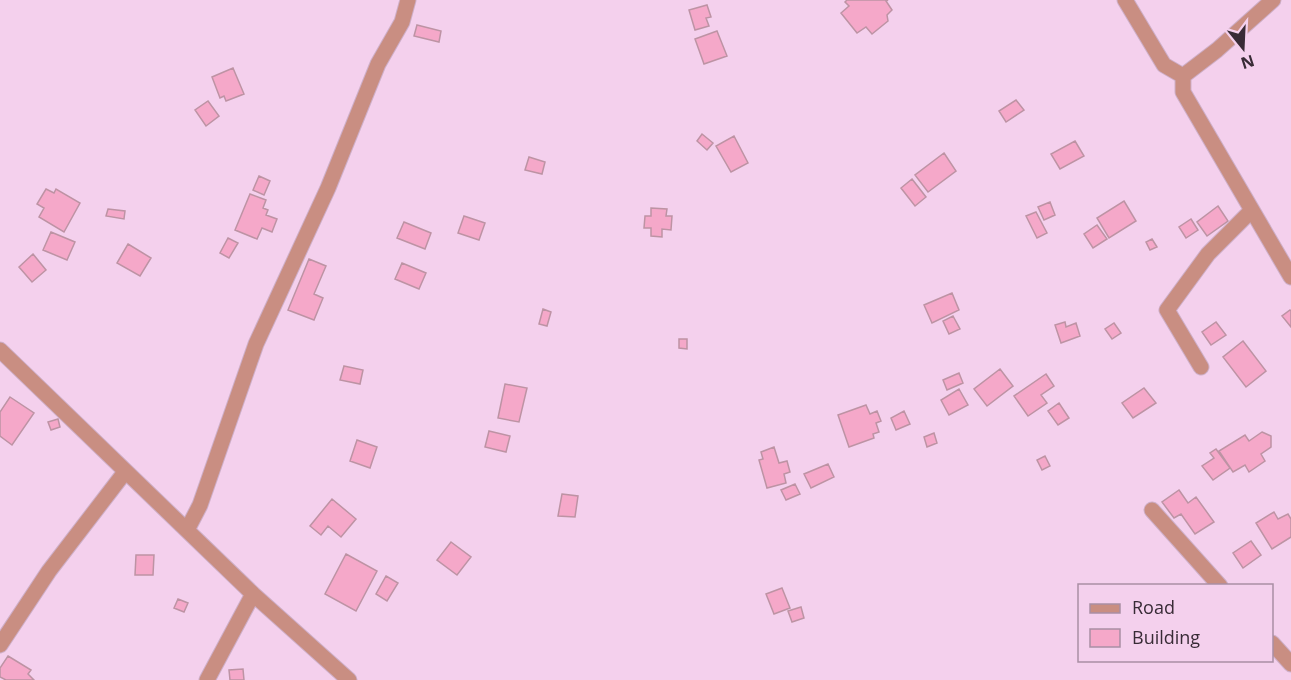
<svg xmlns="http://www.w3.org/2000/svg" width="1291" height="680" viewBox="0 0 1291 680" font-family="'Open Sans',sans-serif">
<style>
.building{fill:#f5a8c9;stroke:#bd93a4;stroke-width:1.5}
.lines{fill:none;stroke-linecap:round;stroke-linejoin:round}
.minor-casing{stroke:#ceafc8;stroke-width:17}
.minor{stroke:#c98e82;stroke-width:15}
</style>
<rect width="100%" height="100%" fill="#f4d0ed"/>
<path class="building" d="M847,0H888L886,1L892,10L887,15L888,21L872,34L866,27L857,33L841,13L849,6L845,2Z
M707,5L711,17L706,18L709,26L695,30L689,10Z
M417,25L441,31L439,42L414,36Z
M717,31L727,56L704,64L695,39Z
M233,68L244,94L226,101L224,96L220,98L212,77Z
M1016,100L1024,110L1006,122L999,111Z
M208,101L219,116L206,126L195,110Z
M702,134L713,143L707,150L697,141Z
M734,136L748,163L731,172L716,146Z
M1075,141L1084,156L1060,169L1051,154Z
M944,153L956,171L928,192L915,175Z
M529,157L545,162L542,174L525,170Z
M259,176L270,181L264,195L253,190Z
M912,179L926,197L915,206L901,188Z
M46,189L54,193L56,189L80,203L64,232L39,217L44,208L37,204Z
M250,194L266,200L263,208L268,210L266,215L277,219L272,232L262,228L257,239L235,230Z
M1124,201L1136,221L1109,238L1097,218Z
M1050,202L1055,215L1044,220L1038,207Z
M1218,206L1228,221L1207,236L1197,222Z
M651,208L667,209L666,216H672L671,230L662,229V237L651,236V228H644L645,216H651Z
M108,209L125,211L124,219L106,216Z
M1036,212L1047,233L1037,238L1026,216Z
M464,216L485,223L479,240L458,233Z
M1191,219L1198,230L1186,238L1179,227Z
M404,222L431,233L425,249L397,238Z
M1097,225L1107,239L1093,248L1084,234Z
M51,232L75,242L67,260L43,250Z
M228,238L238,243L229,258L220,253Z
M1152,239L1157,247L1150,250L1146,242Z
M128,244L151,258L140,276L117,263Z
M33,254L46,270L32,282L19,267Z
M309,259L326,266L314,294L323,298L314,320L288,310Z
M402,263L426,273L419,289L395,279Z
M952,293L959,310L932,323L924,305Z
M543,309L551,312L547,326L539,324Z
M1290,310L1291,311V327L1282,316Z
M953,316L960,329L949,334L943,321Z
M1065,322L1066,327L1076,323L1080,336L1061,343L1055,325Z
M1216,322L1226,335L1211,345L1202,332Z
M1114,323L1121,333L1112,339L1105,329Z
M679,339H687V349L679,348Z
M1243,341L1266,371L1246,387L1223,357Z
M344,366L363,370L360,384L340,380Z
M1000,369L1013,386L987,406L974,389Z
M959,373L963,383L947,390L943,380Z
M1046,374L1054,386L1041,395L1047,403L1028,416L1014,396Z
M505,384L527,388L519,422L498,418Z
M1144,388L1156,403L1133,418L1122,403Z
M959,389L968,405L949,415L941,400Z
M10,397L34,413L12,445L0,436V412Z
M1059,403L1069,418L1058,425L1048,411Z
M866,405L870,414L877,411L881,421L876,423L879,432L873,434L874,438L849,447L838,415Z
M904,411L910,424L896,430L891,418Z
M58,419L60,427L51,430L48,422Z
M489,431L510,436L506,452L485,447Z
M1262,432L1271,436V447L1261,454L1265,461L1249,472L1245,465L1233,472L1219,451L1245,435L1249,441Z
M934,433L937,443L927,447L924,437Z
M357,440L377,447L370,468L350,461Z
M774,447L779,463L787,461L790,472L784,474L786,483L767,488L759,460L763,459L761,452Z
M1216,449L1230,468L1213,480L1202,466L1214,458L1210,453Z
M1045,456L1050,466L1042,470L1037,460Z
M828,464L834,477L811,488L804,474Z
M795,484L800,494L786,500L781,490Z
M1179,490L1188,503L1196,497L1214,522L1195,534L1181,514L1174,518L1162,502Z
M562,494L578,496L575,517L558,516Z
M332,499L356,519L341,537L328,526L321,535L310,526Z
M1274,512L1278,519L1288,514L1291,519V537L1272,549L1256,523Z
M1251,541L1261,555L1243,568L1233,553Z
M451,542L471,557L457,575L437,560Z
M346,554L377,571L356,611L325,594Z
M136,555H154L153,575H135Z
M386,576L398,583L387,601L376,594Z
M782,588L790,608L774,614L766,594Z
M178,599L188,603L184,612L174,608Z
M801,607L804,618L792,622L788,611Z
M8,656L31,670L28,674L34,680H6L0,677V668Z
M243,669L244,680H230L229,670Z"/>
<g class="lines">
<defs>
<path id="minor" d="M1125,0L1164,65L1183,76
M1273,0L1217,50L1183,76V92L1291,277
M0,350L253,594L349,680
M1201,367L1167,310L1208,254L1252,210
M1152,510L1220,586
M187,530L200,505L256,344L328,188L378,64L402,22L408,0
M1272,643L1291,664
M0,645L49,571L125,472
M207,680L253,594"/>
</defs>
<use href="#minor" class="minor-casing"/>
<use href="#minor" class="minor"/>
</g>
<rect x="1078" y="584" width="195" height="78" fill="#f4d0ed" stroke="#a98ea4" stroke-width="1.5"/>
<rect x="1090" y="604" width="30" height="9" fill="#c98e82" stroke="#a98ea4" stroke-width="1.5"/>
<text x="1132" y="614" font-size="18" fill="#382b36">Road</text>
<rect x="1090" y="629" width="30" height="18" fill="#f5a8c9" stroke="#a98ea4" stroke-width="1.5"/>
<text x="1132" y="644" font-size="18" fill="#382b36">Building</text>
<g transform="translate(1243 48) rotate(162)" stroke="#f4d0ed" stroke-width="4.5" paint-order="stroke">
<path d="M0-4.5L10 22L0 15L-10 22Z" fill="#382b36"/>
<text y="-9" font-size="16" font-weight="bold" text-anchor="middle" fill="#382b36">N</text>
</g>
</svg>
